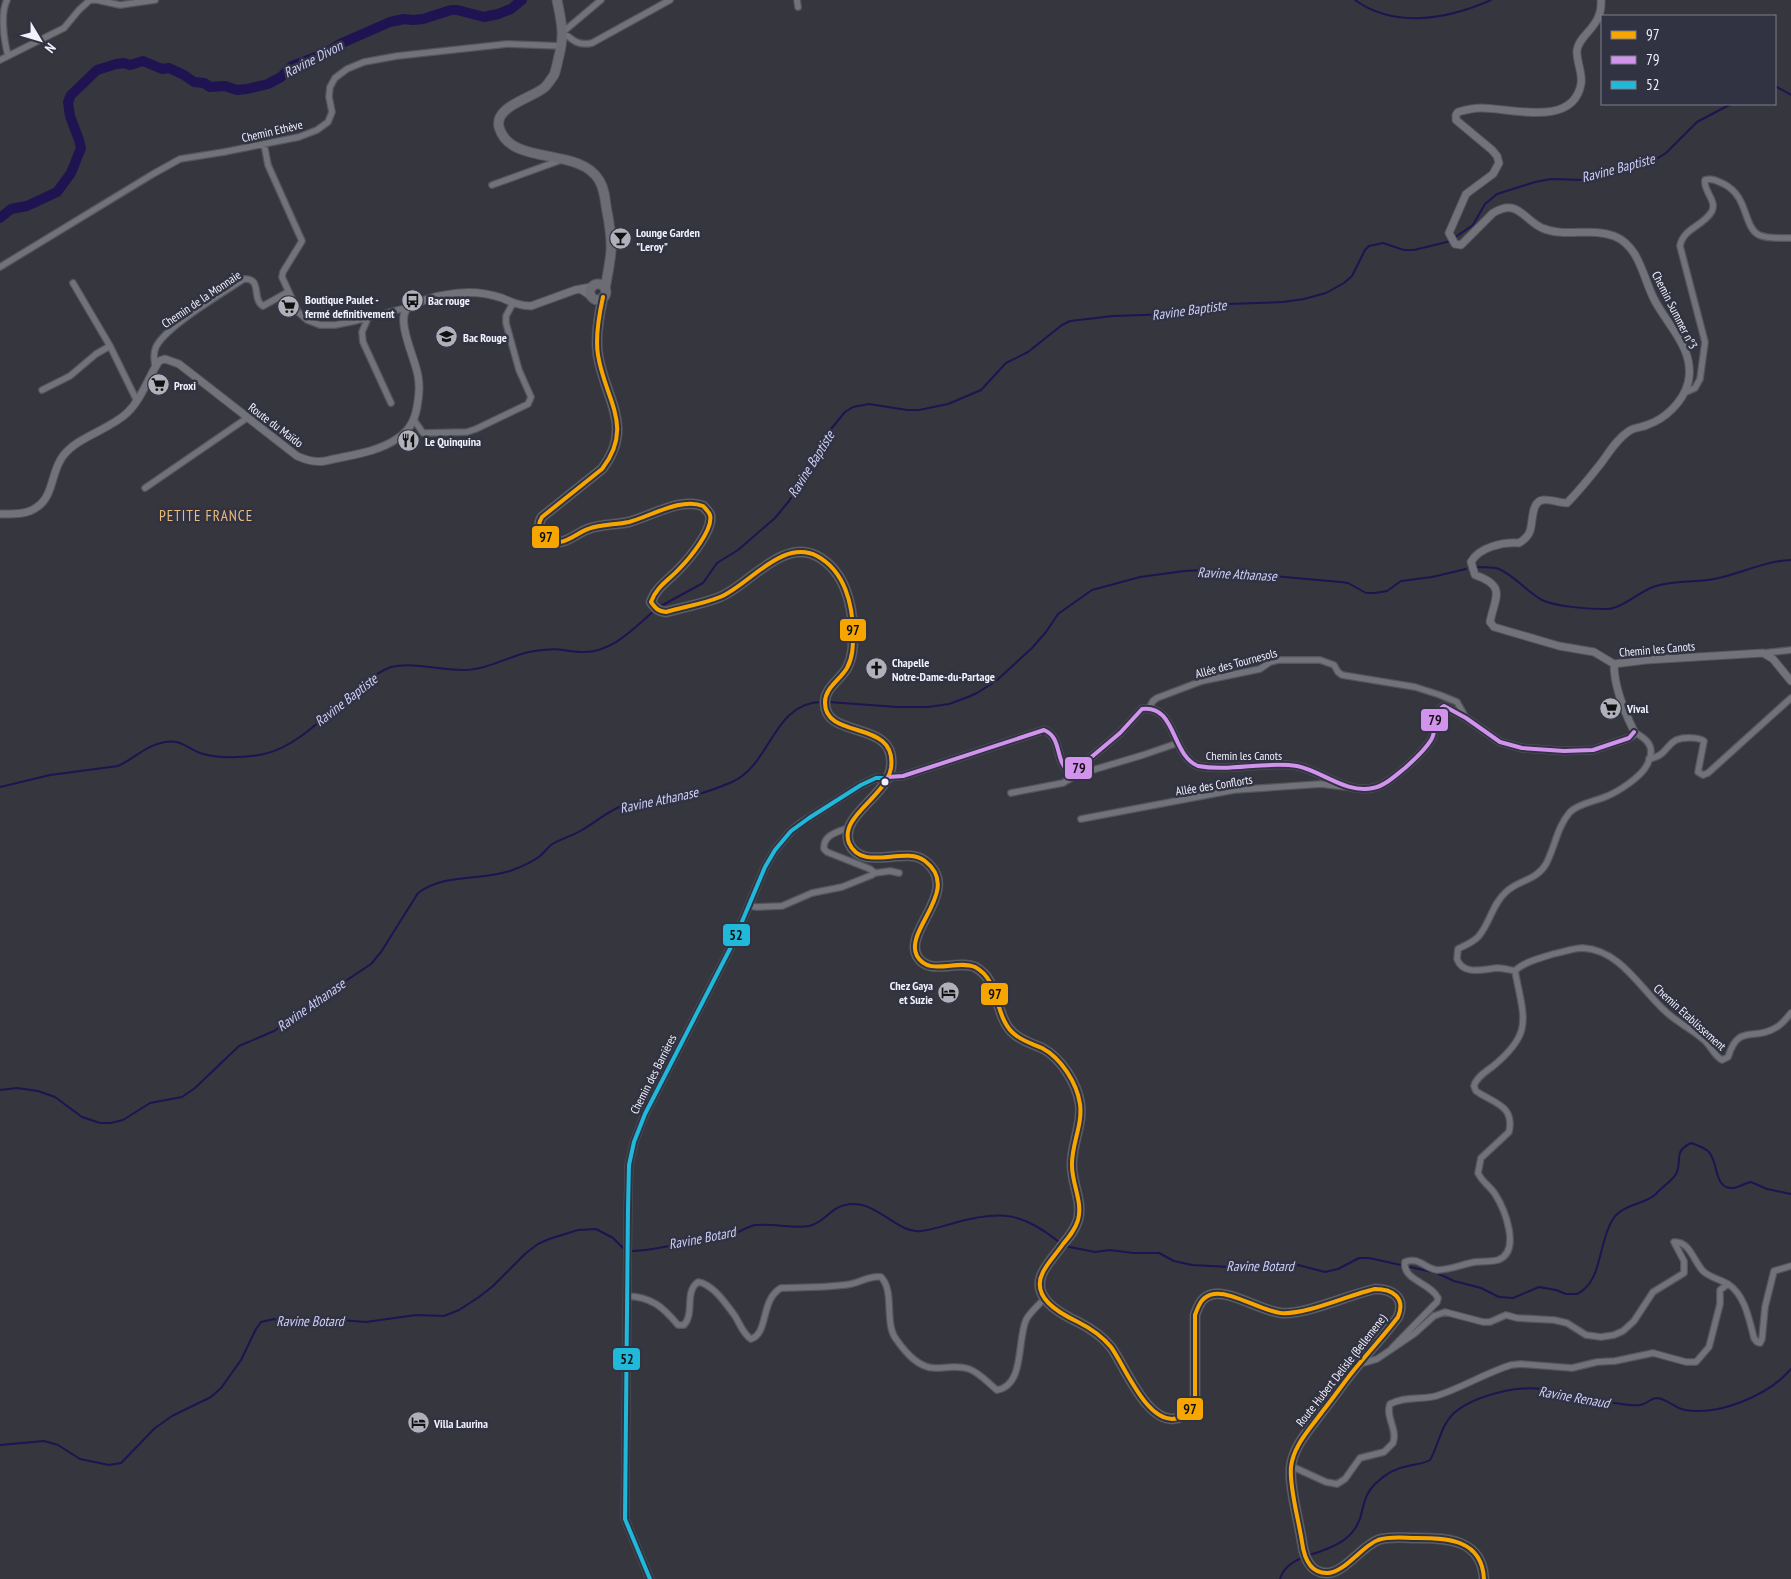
<svg xmlns="http://www.w3.org/2000/svg" width="1791" height="1579" viewBox="0 0 1791 1579" font-family="'PT Sans Narrow',sans-serif">
<style>
.lines{fill:none;stroke-linecap:round;stroke-linejoin:round}
.stream{stroke:#1f1351;stroke-width:2}
.river{stroke:#1f1351;stroke-width:10}
.minor-casing{stroke:#54555d;stroke-width:8}
.tertiary-casing{stroke:#54555d;stroke-width:9}
.secondary-casing{stroke:#54555d;stroke-width:11}
.minor{stroke:#72737a;stroke-width:5.5}
.tertiary{stroke:#72737a;stroke-width:7}
.secondary{stroke:#6c6c75;stroke-width:9}
.bus-1-casing{stroke:#313242;stroke-width:8}
.bus-2-casing{stroke:#313242;stroke-width:8}
.bus-3-casing{stroke:#313242;stroke-width:8}
.bus-1{stroke:#f7a600;stroke-width:4}
.bus-2{stroke:#d193ec;stroke-width:4}
.bus-3{stroke:#20b9da;stroke-width:4}
.bus-dot{fill:#f1f1fc;stroke:#313242;stroke-width:2}
.labels{text-anchor:middle;dominant-baseline:central;stroke-width:5;stroke-linejoin:round;paint-order:stroke}
.street-label{font-size:12px;fill:#f1f1fc;stroke:#313242}
.poi-label{font-size:12px;font-weight:bold;fill:#f1f1fc;stroke:#313242;text-anchor:start}
.water-label{font-size:14px;font-style:italic;fill:#cdcff8;stroke:#313242}
.quarter-label{font-size:15px;letter-spacing:1px;fill:#ecbb7a;stroke:#313242}
.line-badge{stroke:#313242;stroke-width:2}
.pale-badge-label{font-size:14px;text-anchor:middle;font-weight:bold;fill:#111}
</style>
<rect width="100%" height="100%" fill="#35363e"/>
<g class="lines">
<path class="stream" d="M1355,0C1395,29 1448,19 1491,0
M1775,86L1791,95
M1454,238L1473,225L1485,204L1497,194L1535,182L1551,179L1584,180L1599,175L1615,173L1633,165L1653,161L1666,153L1697,122L1731,104
M1476,567C1483,568 1492,566 1499,569C1515,576 1527,592 1542,600C1556,607 1590,609 1606,609C1620,610 1639,592 1653,587C1672,580 1694,583 1714,579C1740,574 1764,561 1791,560
M659,607L703,583L717,563L738,550L775,518L789,501L798,487L820,447L831,429L845,412L853,407L869,404L907,410H919L948,404L981,390L1006,363L1028,352L1062,325L1070,321L1113,316L1175,314L1228,304L1283,302L1304,299L1326,293L1344,283L1352,276L1365,250L1369,246L1383,243L1404,250H1414L1451,241
M829,702L897,707H928L949,704L968,697L977,693L996,681L1032,648L1046,632L1058,614L1092,590L1140,577L1184,571L1204,570L1341,582L1348,583L1366,593H1375L1387,591L1401,581L1432,577L1466,569
M0,787L50,775L118,766C134,759 146,745 165,742C180,739 187,748 200,753C218,759 245,758 264,754C301,746 332,707 362,685C371,678 381,670 391,667C412,662 441,670 463,670C487,670 507,657 529,652C540,650 552,648 563,650C569,651 575,652 582,652C612,653 634,628 655,610
M0,1090L17,1088L38,1091L55,1097L82,1117L100,1123H111L123,1120L150,1103L182,1097L195,1088L239,1046L274,1031L301,1012L316,998L341,984L371,964L381,952L418,893C444,873 480,881 510,871C521,867 531,863 540,856C544,853 547,848 551,845C560,839 572,836 582,830C596,822 609,810 624,805C639,800 655,802 670,800C690,798 713,790 732,782C771,765 773,702 822,702
M1065,1246L1095,1252L1110,1250L1133,1253H1159L1174,1261L1192,1265L1248,1268L1298,1265L1325,1272L1338,1269L1359,1258H1369L1437,1273L1454,1281L1481,1288L1499,1297L1513,1298L1539,1287L1556,1290L1566,1294H1577C1603,1282 1598,1241 1613,1219C1623,1204 1644,1205 1656,1194C1662,1187 1672,1181 1676,1174C1683,1162 1672,1152 1691,1143C1697,1145 1703,1147 1708,1151C1719,1161 1713,1188 1732,1188C1739,1188 1744,1183 1751,1182L1767,1189L1791,1194
M631,1251C653,1251 676,1244 698,1240C708,1238 718,1238 728,1236C738,1234 746,1226 756,1225C774,1223 792,1229 809,1226C827,1222 830,1205 852,1204C879,1203 898,1234 921,1231C932,1230 943,1226 954,1223C1000,1210 1022,1212 1059,1242
M0,1445L44,1441L58,1445L80,1459L109,1465L121,1463L155,1428L172,1416L211,1397L221,1388L241,1360L256,1329L261,1322L274,1319L289,1322L327,1319L366,1322L416,1315L444,1316L459,1310L479,1297L493,1286L526,1253L538,1244L549,1239L578,1230L596,1229L613,1238L624,1249
M1309,1555C1333,1548 1357,1539 1362,1511C1365,1500 1366,1493 1375,1484C1384,1475 1395,1468 1408,1466C1416,1464 1423,1464 1430,1460C1439,1445 1440,1426 1454,1413C1475,1395 1521,1384 1548,1390C1565,1393 1581,1403 1599,1404C1604,1404 1609,1402 1614,1403C1623,1404 1631,1406 1640,1405C1647,1404 1651,1398 1657,1398C1667,1399 1675,1408 1685,1410C1719,1416 1769,1395 1791,1369
M1280,1579C1283,1568 1292,1562 1302,1558"/>
<path class="river" d="M0,218L11,209L27,206L57,192L71,173L81,148L79,140L70,116L68,102L71,95L97,70L116,64L124,63L130,65L143,61L162,69L169,68L184,75L194,82L204,83L210,87L225,86L237,90L247,89L268,84L281,77L292,66L324,54L342,43L390,22L404,19L413,20L423,19L451,10H457L484,17L498,14L511,9L522,0"/>
<defs>
<path id="minor" d="M7,0C0,14 4,40 8,56
M601,0L563,32C573,41 579,46 592,43L670,0
M797,0L798,7
M0,60L64,28L79,10L90,0H97L120,5L155,0
M264,144L268,165L302,241L283,272L282,277L298,312L307,320L320,325H335L355,321L409,307
M492,185L561,160
M0,267L153,174L180,159L224,152L299,137L317,130L328,122L332,112L329,97L330,87L335,78L347,69L364,62L397,56L507,44L562,46
M73,283L110,346
M368,318L362,332L363,342L391,403
M155,366C154,360 153,353 156,347C165,327 224,292 244,279C263,278 251,299 263,306L288,292
M42,390L70,376L96,354L110,346L137,401
M1684,393L1695,388L1700,379L1705,342L1680,246C1683,228 1704,226 1712,211C1717,200 1703,191 1705,180C1713,178 1717,181 1724,184C1749,197 1743,227 1759,235C1768,239 1781,238 1791,238
M414,420L423,433L467,432L476,429L528,404L531,397L519,370L506,323V316L513,303
M145,488L247,418
M1763,653L1791,650
M1149,708L1153,701L1157,698L1202,681L1260,669L1270,662L1278,660H1320L1334,665L1338,672L1342,675L1415,687L1440,695L1457,702L1466,718
M1649,759C1667,755 1665,746 1676,740C1684,737 1698,737 1704,741L1698,772L1703,775L1708,773L1791,698
M1011,793L1063,783L1076,775L1143,755L1178,743
M1081,819L1234,790L1321,784L1346,787
M875,873L890,871L899,873
M750,906L757,907L782,906L812,893L842,887L872,875L875,873L870,869L827,852L824,849C823,835 837,832 848,828
M1515,971C1523,962 1541,958 1553,954C1563,952 1574,948 1583,948C1620,950 1640,988 1664,1010C1676,1022 1692,1029 1704,1040C1711,1046 1714,1056 1722,1060L1728,1057C1739,1022 1754,1042 1777,1027C1782,1024 1787,1018 1791,1013
M627,1296C652,1297 663,1307 678,1325H684C695,1313 684,1292 698,1282C713,1284 727,1305 735,1316C740,1324 743,1334 751,1339C769,1333 760,1300 781,1288C805,1287 827,1288 851,1284C861,1282 871,1275 881,1277C895,1291 884,1323 896,1339C905,1352 918,1368 935,1368C947,1368 957,1365 969,1369C980,1373 988,1383 997,1390C1025,1385 1017,1340 1026,1320C1030,1312 1038,1306 1044,1299
M1392,1348L1433,1306L1437,1302L1438,1298C1431,1283 1402,1280 1405,1262C1418,1256 1426,1269 1437,1270C1449,1270 1463,1264 1475,1262C1482,1261 1491,1262 1498,1260C1522,1251 1504,1208 1495,1194C1490,1186 1482,1182 1478,1173L1481,1158L1509,1132C1515,1105 1493,1103 1476,1091L1474,1086C1476,1078 1485,1072 1492,1067C1534,1033 1524,1019 1515,971C1509,970 1504,968 1498,968C1484,969 1463,976 1457,959L1458,949C1465,945 1472,943 1478,937C1490,924 1492,904 1506,892C1518,880 1536,881 1546,864C1555,847 1557,827 1570,812C1578,804 1595,801 1605,797C1618,792 1641,777 1647,765C1656,748 1649,740 1634,732
M1360,1364L1377,1359L1414,1334L1434,1316L1445,1312L1483,1322H1490L1506,1315L1517,1318L1554,1320L1567,1323L1586,1335L1601,1337L1614,1335L1623,1331L1634,1321L1653,1292L1684,1273V1261L1674,1242C1690,1241 1694,1262 1703,1271C1709,1277 1721,1280 1728,1284
M1291,1466L1326,1482L1337,1484L1345,1479L1360,1458L1384,1452L1393,1443C1398,1429 1385,1417 1390,1404C1405,1396 1421,1400 1436,1396C1462,1388 1485,1373 1511,1365L1521,1364L1572,1368L1597,1362L1615,1361L1653,1353L1686,1362H1696L1709,1347L1720,1304V1290L1728,1284C1745,1295 1749,1319 1754,1338L1757,1342L1760,1343L1762,1339L1765,1307L1774,1271L1791,1266"/>
<path id="tertiary" d="M1601,0C1603,27 1579,34 1577,50C1576,61 1583,73 1581,84C1573,128 1511,108 1481,108C1473,108 1465,110 1458,112L1456,115V120L1492,150L1497,156L1499,163L1493,174L1466,194L1449,233L1455,244L1461,245L1493,213C1518,198 1523,219 1542,228C1565,238 1591,227 1614,236C1640,246 1643,279 1655,301C1669,327 1696,351 1688,383C1683,402 1665,419 1647,425C1640,428 1635,427 1629,431C1617,439 1610,451 1602,462C1591,476 1580,490 1567,503C1559,503 1551,499 1543,500C1531,501 1533,523 1530,531C1528,537 1524,540 1519,543C1503,542 1479,547 1471,562L1475,575C1507,586 1495,597 1490,622L1494,627L1559,646L1594,652L1614,664
M580,289L591,296
M0,514C12,514 27,515 37,507C54,496 51,471 63,456C77,437 109,430 127,413C141,400 148,378 159,361L165,359L179,364L297,456C306,460 315,463 325,461C349,455 377,453 398,438C409,431 415,419 417,407C419,397 420,386 418,376C416,361 397,323 406,310C412,303 436,296 445,295C464,291 484,292 502,298C511,302 520,306 531,306L575,290L591,287
M1614,664L1646,660L1763,653L1773,659L1791,681
M888,777L903,776L1044,730C1062,737 1055,760 1068,771L1076,770L1120,733L1142,709C1176,704 1171,755 1198,766C1230,772 1264,761 1297,766C1322,771 1346,794 1373,788C1385,786 1396,775 1405,768C1414,760 1425,750 1431,740C1439,728 1428,715 1444,706L1466,718L1500,742L1522,748L1564,751L1593,750L1629,738L1633,735L1634,731C1624,711 1614,686 1614,664
M650,1579L625,1519L628,1208L629,1165L634,1142L645,1114L733,943L765,867L775,850L791,831L801,823L861,785L876,778L887,780"/>
<path id="secondary" d="M557,0C562,25 565,34 558,60C557,65 556,70 554,75C552,78 548,84 545,87C533,98 494,106 499,127C510,167 579,146 599,180C604,188 605,197 606,206C609,221 612,236 611,251C610,264 607,277 605,289
M590 292a8 8 0 1 1 16 0a8 8 0 1 1-16 0Z
M603,297C599,315 595,337 598,355C605,400 635,426 602,469L542,517C534,529 546,543 560,542C569,541 579,532 588,529C601,524 615,525 629,522C651,516 682,497 703,506C706,509 709,512 710,515C714,529 689,559 679,569C669,580 656,587 651,602C656,609 658,611 666,612C683,607 703,604 720,597C748,586 782,538 817,556C845,571 853,605 853,634C853,646 853,657 847,668C840,680 825,688 825,702C824,741 898,718 891,768C886,797 839,816 849,843C862,873 905,845 925,861C963,890 903,930 917,956C929,977 957,959 975,967C1000,980 994,1014 1012,1032C1021,1041 1031,1043 1042,1048C1061,1058 1077,1083 1080,1104C1083,1125 1071,1145 1072,1166C1072,1184 1083,1202 1078,1220C1075,1230 1069,1237 1063,1244C1057,1253 1048,1262 1043,1272C1030,1297 1059,1313 1078,1322C1090,1328 1102,1336 1111,1347C1125,1366 1148,1427 1178,1418C1188,1415 1193,1406 1195,1397V1315C1199,1304 1202,1296 1214,1294C1231,1291 1262,1311 1281,1313C1306,1315 1348,1295 1375,1289C1393,1289 1406,1298 1398,1317C1386,1333 1372,1348 1359,1364C1346,1379 1335,1396 1322,1412C1310,1429 1293,1446 1291,1467C1289,1487 1299,1521 1302,1542C1304,1557 1310,1574 1328,1573C1345,1572 1362,1546 1378,1540C1390,1536 1404,1538 1416,1538C1447,1538 1482,1539 1484,1579"/>
</defs>
<use href="#minor" class="minor-casing"/>
<use href="#tertiary" class="tertiary-casing"/>
<use href="#secondary" class="secondary-casing"/>
<use href="#minor" class="minor"/>
<use href="#tertiary" class="tertiary"/>
<use href="#secondary" class="secondary"/>
<defs>
<path id="bus-1" d="M603,297C599,315 595,337 598,355C605,400 635,426 602,469L542,517C534,529 546,543 560,542C569,541 579,532 588,529C601,524 615,525 629,522C651,516 682,497 703,506C706,509 709,512 710,515C714,529 689,559 679,569C669,580 656,587 651,602C656,609 658,611 666,612C683,607 703,604 720,597C748,586 782,538 817,556C845,571 853,605 853,634C853,646 853,657 847,668C840,680 825,688 825,702C824,741 898,718 891,768C886,797 839,816 849,843C862,873 905,845 925,861C963,890 903,930 917,956C929,977 957,959 975,967C1000,980 994,1014 1012,1032C1021,1041 1031,1043 1042,1048C1061,1058 1077,1083 1080,1104C1083,1125 1071,1145 1072,1166C1072,1184 1083,1202 1078,1220C1075,1230 1069,1237 1063,1244C1057,1253 1048,1262 1043,1272C1030,1297 1059,1313 1078,1322C1090,1328 1102,1336 1111,1347C1125,1366 1148,1427 1178,1418C1188,1415 1193,1406 1195,1397V1315C1199,1304 1202,1296 1214,1294C1231,1291 1262,1311 1281,1313C1306,1315 1348,1295 1375,1289C1393,1289 1406,1298 1398,1317C1386,1333 1372,1348 1359,1364C1346,1379 1335,1396 1322,1412C1310,1429 1293,1446 1291,1467C1289,1487 1299,1521 1302,1542C1304,1557 1310,1574 1328,1573C1345,1572 1362,1546 1378,1540C1390,1536 1404,1538 1416,1538C1447,1538 1482,1539 1484,1579"/>
<path id="bus-2" d="M888,777L903,776L1044,730C1062,737 1055,760 1068,771L1076,770L1120,733L1142,709C1176,704 1171,755 1198,766C1230,772 1264,761 1297,766C1322,771 1346,794 1373,788C1385,786 1396,775 1405,768C1414,760 1425,750 1431,740C1439,728 1428,715 1444,706L1466,718L1500,742L1522,748L1564,751L1593,750L1629,738L1634,732"/>
<path id="bus-3" d="M650,1579L625,1519L628,1208L629,1165L634,1142L645,1114L733,943L765,867L775,850L791,831L809,818L861,785L876,778H882"/>
</defs>
<use href="#bus-1" class="bus-1-casing"/>
<use href="#bus-2" class="bus-2-casing"/>
<use href="#bus-3" class="bus-3-casing"/>
<use href="#bus-1" class="bus-1"/>
<use href="#bus-2" class="bus-2"/>
<use href="#bus-3" class="bus-3"/>
</g>
<defs>
<symbol id="bar-disc" viewBox="-11 -11 22 22"><circle r="9.5" fill="#afb0ba" stroke="#313242"/><path d="M-6-5H6L.8 .8V4.5H3.5V6h-7V4.5H-.8V.8Z" fill="#111"/></symbol>
<symbol id="bus-disc" viewBox="-11 -11 22 22"><circle r="9.5" fill="#afb0ba" stroke="#313242"/><path d="M-5-6H5V4H4V6H2V4H-2V6H-4V4H-5ZM-3.5-4V0h7V-4ZM-3.5 1.2v1.5H-2V1.2ZM2 1.2v1.5H3.5V1.2Z" fill="#111"/></symbol>
<symbol id="supermarket-disc" viewBox="-11 -11 22 22"><circle r="9.5" fill="#afb0ba" stroke="#313242"/><path d="M-6-5.5h2.5l.6 2H6L4.5 2H-2.5L-4.4-4H-6ZM-1.5 3.2a1.3 1.3 0 1 0 .1 0ZM3 3.2a1.3 1.3 0 1 0 .1 0Z" fill="#111"/></symbol>
<symbol id="school-disc" viewBox="-11 -11 22 22"><circle r="9.5" fill="#afb0ba" stroke="#313242"/><path d="M0-5L7-2L0 1L-7-2ZM-4 1L0 2.5L4 1V4Q0 6-4 4Z" fill="#111"/></symbol>
<symbol id="restaurant-disc" viewBox="-11 -11 22 22"><circle r="9.5" fill="#afb0ba" stroke="#313242"/><path d="M-5-6h1v4h1v-4h1v4h1v-4h1v5L-1.5 .5V6h-2V.5L-5-1ZM5-6V6H3V1.5H1.5Q1.5-4 5-6Z" fill="#111"/></symbol>
<symbol id="church-disc" viewBox="-11 -11 22 22"><circle r="9.5" fill="#afb0ba" stroke="#313242"/><path d="M-1.2-6h2.4v3.5h3.3v2.4h-3.3V6h-2.4V-.1h-3.3v-2.4h3.3Z" fill="#111"/></symbol>
<symbol id="hotel-disc" viewBox="-11 -11 22 22"><circle r="9.5" fill="#afb0ba" stroke="#313242"/><path d="M-6-4.5h1.5V1H6V5H4.5V3h-9V5H-6ZM-4 0a1.8 1.8 0 1 1 3.6 0ZM.5 0V-2.5h3Q6-2.5 6 0Z" fill="#111"/></symbol>
</defs>
<g fill-rule="evenodd">
<use href="#bar-disc" x="608" y="226" width="25" height="25"/>
<use href="#bus-disc" x="400" y="288" width="25" height="25"/>
<use href="#supermarket-disc" x="276" y="294" width="25" height="25"/>
<use href="#school-disc" x="434" y="324" width="25" height="25"/>
<use href="#supermarket-disc" x="146" y="372" width="25" height="25"/>
<use href="#restaurant-disc" x="396" y="428" width="25" height="25"/>
<use href="#church-disc" x="864" y="656" width="25" height="25"/>
<use href="#supermarket-disc" x="1598" y="696" width="25" height="25"/>
<use href="#hotel-disc" x="936" y="980" width="25" height="25"/>
<use href="#hotel-disc" x="406" y="1410" width="25" height="25"/>
</g>
<circle class="bus-dot" cx="885" cy="782" r="4.5"/>
<g class="labels">
<g class="street-label">
<text transform="translate(272 131) rotate(-13)">Chemin Ethève</text>
<text transform="translate(201 299) rotate(-34)">Chemin de la Monnaie</text>
<text transform="translate(1675 310) rotate(63)">Chemin Summer n°3</text>
<text transform="translate(276 425) rotate(37)">Route du Maïdo</text>
<text transform="translate(1657 649) rotate(-5)">Chemin les Canots</text>
<text transform="translate(1236 663) rotate(-15)">Allée des Tournesols</text>
<text x="1244" y="755">Chemin les Canots</text>
<text transform="translate(1214 785) rotate(-9)">Allée des Conflorts</text>
<text transform="translate(1690 1017) rotate(42)">Chemin Etablissement</text>
<text transform="translate(653 1074) rotate(-63)">Chemin des Barrières</text>
<text transform="translate(1341 1370) rotate(-52)">Route Hubert Delisle (Bellemene)</text>
</g>
<g class="poi-label">
<text x="636" y="232">Lounge Garden<tspan x="636" dy="14">"Leroy"</tspan></text>
<text x="305" y="299">Boutique Paulet -<tspan x="305" dy="14">fermé definitivement</tspan></text>
<text x="428" y="300">Bac rouge</text>
<text x="463" y="337">Bac Rouge</text>
<text x="174" y="385">Proxi</text>
<text x="425" y="441">Le Quinquina</text>
<text x="892" y="662">Chapelle<tspan x="892" dy="14">Notre-Dame-du-Partage</tspan></text>
<text x="1627" y="708">Vival</text>
<text x="933" y="985" text-anchor="end">Chez Gaya<tspan x="933" dy="14">et Suzie</tspan></text>
<text x="434" y="1423">Villa Laurina</text>
</g>
<g class="water-label">
<text transform="translate(313 59) rotate(-27)">Ravine Divon</text>
<text transform="translate(1618 168) rotate(-15)">Ravine Baptiste</text>
<text transform="translate(1189 310) rotate(-8)">Ravine Baptiste</text>
<text transform="translate(811 464) rotate(-58)">Ravine Baptiste</text>
<text transform="translate(1237 574) rotate(3)">Ravine Athanase</text>
<text transform="translate(346 700) rotate(-38)">Ravine Baptiste</text>
<text transform="translate(659 800) rotate(-12)">Ravine Athanase</text>
<text transform="translate(311 1005) rotate(-35)">Ravine Athanase</text>
<text transform="translate(702 1238) rotate(-11)">Ravine Botard</text>
<text x="1260" y="1266">Ravine Botard</text>
<text x="310" y="1321">Ravine Botard</text>
<text transform="translate(1574 1397) rotate(10)">Ravine Renaud</text>
</g>
<g class="quarter-label">
<text x="206" y="515">PETITE FRANCE</text>
</g>
</g>
<g class="line-badge">
<rect x="531" y="525" width="29" height="24" rx="5" fill="#f7a600"/>
<rect x="839" y="618" width="28" height="24" rx="5" fill="#f7a600"/>
<rect x="1420" y="708" width="29" height="24" rx="5" fill="#d193ec"/>
<rect x="1064" y="756" width="29" height="24" rx="5" fill="#d193ec"/>
<rect x="722" y="923" width="29" height="24" rx="5" fill="#20b9da"/>
<rect x="980" y="982" width="29" height="24" rx="5" fill="#f7a600"/>
<rect x="612" y="1347" width="29" height="24" rx="5" fill="#20b9da"/>
<rect x="1176" y="1397" width="28" height="24" rx="5" fill="#f7a600"/>
</g>
<g class="pale-badge-label">
<text x="546" y="542">97</text>
<text x="853" y="635">97</text>
<text x="1435" y="725">79</text>
<text x="1079" y="773">79</text>
<text x="736" y="940">52</text>
<text x="995" y="999">97</text>
<text x="627" y="1364">52</text>
<text x="1190" y="1414">97</text>
</g>
<rect x="1601" y="15" width="175" height="90" fill="#313242" stroke="#7e7e8c"/>
<rect x="1611" y="31" width="25" height="8" fill="#f7a600" stroke="#7e7e8c"/>
<text x="1646" y="40" font-size="15" fill="#f1f1fc">97</text>
<rect x="1611" y="56" width="25" height="8" fill="#d193ec" stroke="#7e7e8c"/>
<text x="1646" y="65" font-size="15" fill="#f1f1fc">79</text>
<rect x="1611" y="81" width="25" height="8" fill="#20b9da" stroke="#7e7e8c"/>
<text x="1646" y="90" font-size="15" fill="#f1f1fc">52</text>
<g transform="translate(40 40) rotate(128)" stroke="#313242" stroke-width="4" paint-order="stroke">
<path d="M0-4L9 19L0 12L-9 19Z" fill="#f1f1fc"/>
<text y="-8" font-size="14" font-weight="bold" text-anchor="middle" fill="#f1f1fc">N</text>
</g>
</svg>
